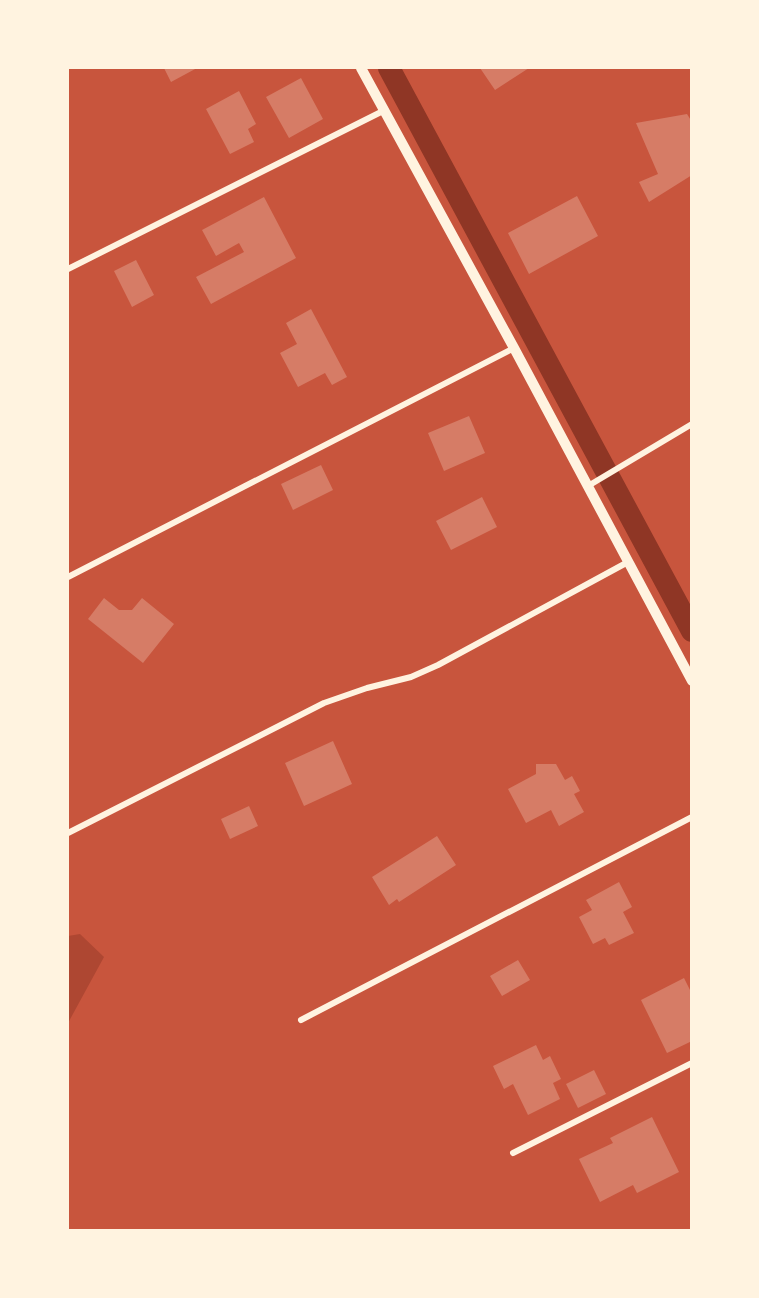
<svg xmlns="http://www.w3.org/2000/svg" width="759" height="1298" viewBox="0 0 759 1298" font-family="Figtree,sans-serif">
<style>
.green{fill:#ae4732}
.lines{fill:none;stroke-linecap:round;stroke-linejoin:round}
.canal{stroke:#8f3625;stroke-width:22}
.building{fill:#d67c66}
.minor{stroke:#fff3e0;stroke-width:6}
.tertiary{stroke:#fff3e0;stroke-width:10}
</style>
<rect width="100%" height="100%" fill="#c8553d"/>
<path class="green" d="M80,934L104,957L68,1023V936Z"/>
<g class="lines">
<path class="canal" d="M389,68L692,631"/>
</g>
<path class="building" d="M164,68H197L171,82Z
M480,68H529L495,90Z
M301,78L323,119L289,138L266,97Z
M239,91L256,124L248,129L254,142L230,154L206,109Z
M687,114L692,122V175L649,202L639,182L658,174L636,123Z
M577,196L598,236L529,274L508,233Z
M264,197L296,258L211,304L196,277L244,252L239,243L216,256L202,230Z
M136,260L154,295L132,307L114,271Z
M311,309L347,377L332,385L325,373L298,387L280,353L297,344L286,323Z
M469,416L485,453L444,471L428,433Z
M321,465L333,490L293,510L281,484Z
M482,497L497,527L451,550L436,521Z
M104,598L119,610H132L142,598L174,624L143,663L88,619Z
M333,741L352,784L304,806L285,763Z
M536,764H556L565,780L572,776L580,791L574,794L584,812L559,826L551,810L526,823L508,789L536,774Z
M249,806L258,826L230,839L221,819Z
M437,836L456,865L399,902L397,899L389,905L372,877Z
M619,882L632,907L623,912L634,933L609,945L605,938L593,944L579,917L592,910L586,900Z
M518,960L530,980L502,996L490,976Z
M684,978L692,994V1041L667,1053L641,1000Z
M536,1045L543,1060L550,1056L561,1079L553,1083L560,1099L528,1115L513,1084L504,1089L493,1066Z
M594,1070L606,1094L578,1108L566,1084Z
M652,1117L679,1172L637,1193L633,1185L600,1202L579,1159L613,1143L610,1138Z"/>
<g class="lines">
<path class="minor" d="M68,269L385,110
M588,486L692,424
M68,577L514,348
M68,833L324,703L367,688L411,677L438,665L628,562
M301,1020L692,817
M513,1153L692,1063"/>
<path class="tertiary" d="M361,68L514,348L692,681"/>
</g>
<rect width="759" height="1298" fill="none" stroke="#fff3e0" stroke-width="138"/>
</svg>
